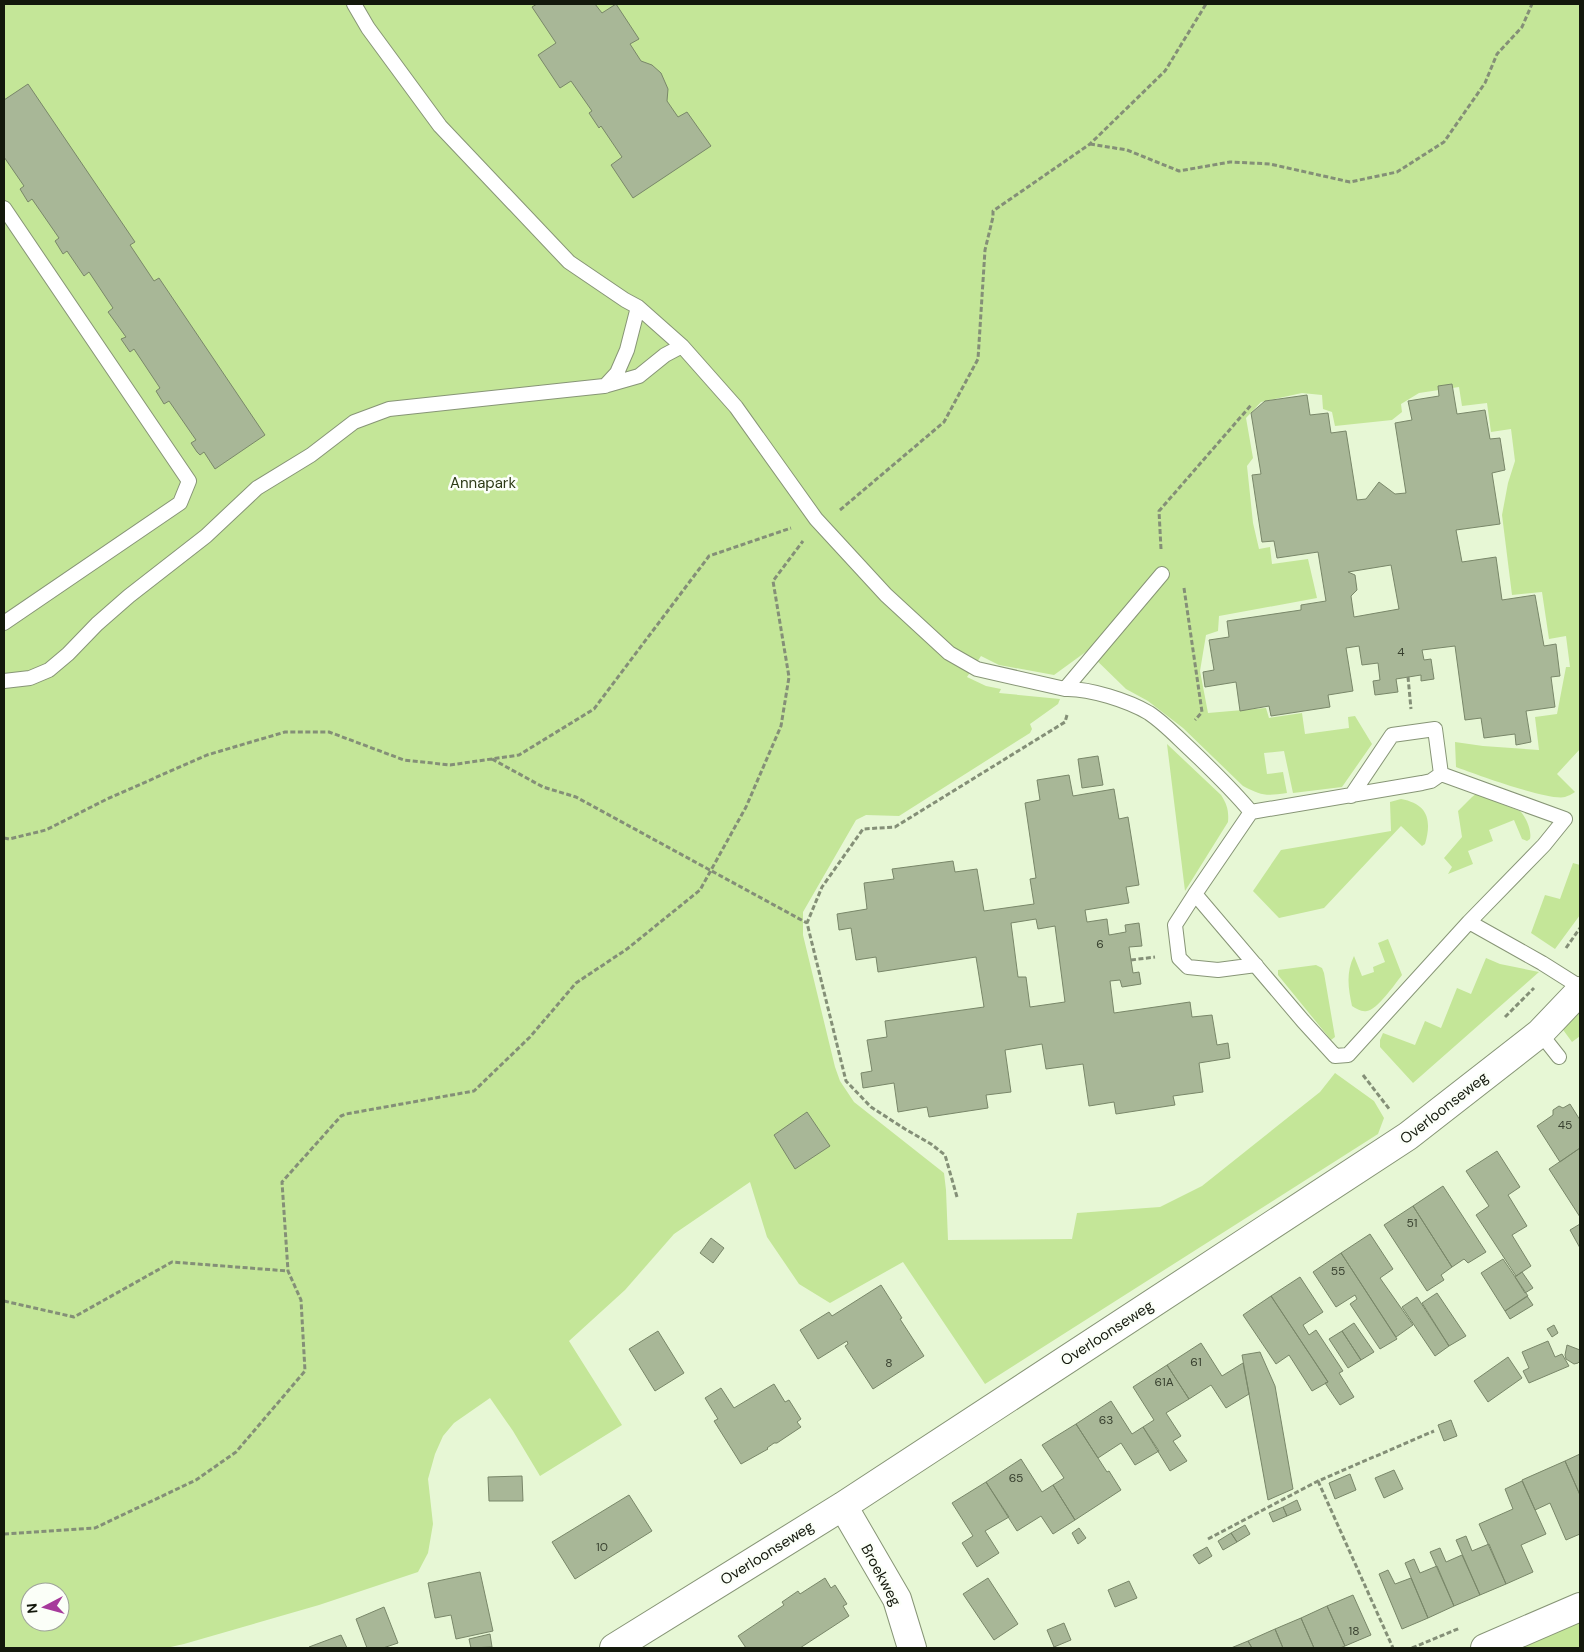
<svg xmlns="http://www.w3.org/2000/svg" width="1584" height="1652" viewBox="0 0 1584 1652" font-family="'DM Sans',sans-serif">
<style>
.green{fill:#c4e698;fill-rule:evenodd}
.building{fill:#a8b797;stroke:#798769;fill-rule:evenodd}
.lines{fill:none;stroke-linecap:round;stroke-linejoin:round}
.service-casing{stroke:#879576;stroke-width:16}
.minor-casing{stroke:#879576;stroke-width:30}
.path{stroke:#848f77;stroke-width:3;stroke-dasharray:5 2.5;stroke-linecap:butt}
.service{stroke:#fff;stroke-width:14}
.minor{stroke:#fff;stroke-width:28}
.labels{text-anchor:middle;dominant-baseline:central;stroke-width:5;stroke-linejoin:round;paint-order:stroke}
.number-label{font-size:12px;fill:#38402f}
.park-label{font-size:15px;fill:#2c3a16;stroke:#fbfff8}
.street-label{font-size:15px;fill:#13180c;stroke:#fbfff8}
</style>
<rect width="100%" height="100%" fill="#e7f7d5"/>
<path class="green" d="M4,4H1580V749L1557,774L1575,792C1572,794 1568,796 1565,797C1548,801 1475,774 1456,767L1455,742L1483,746L1539,750L1535,717L1557,714L1566,667H1570L1566,636L1549,639L1542,592L1512,595L1502,515L1508,483L1515,461L1511,429L1491,432L1487,403L1462,406L1459,387L1419,393L1401,404L1402,412L1392,420L1335,426L1332,412L1323,409L1322,395L1302,393L1261,402L1246,418L1253,458L1247,466L1253,523L1259,549L1270,547L1272,564L1308,559L1317,598L1219,616L1218,631L1206,635L1200,671L1208,713L1266,708L1269,718L1302,713L1305,734L1349,728L1348,717L1355,716L1372,744L1342,787L1293,793L1284,751L1264,753L1267,774L1283,772L1287,793C1266,796 1262,796 1243,786L1183,728L1148,701L1126,689L1087,651L1054,675L999,665L981,656L967,677L986,686L1001,689L999,693L1060,699L1058,704L1030,724L1032,729L1030,733L899,816L866,815L856,820L803,912V935L835,1067L840,1081L854,1102L944,1173L946,1190L948,1240L1072,1239L1077,1213L1160,1207L1202,1186L1320,1092L1335,1073L1374,1101L1384,1118L1378,1134L985,1384L903,1262L830,1303L799,1284L767,1237L750,1182L674,1234L625,1290L569,1341L622,1425L540,1476L513,1431L490,1398L454,1423L443,1436L435,1454L428,1479L433,1524L428,1553L418,1572L319,1605L184,1644L166,1648H4ZM30,1592H60V1622H30Z
M1167,744L1221,795C1227,804 1229,811 1228,822L1185,891Z
M1476,794L1520,811C1526,817 1532,831 1530,839L1527,841L1522,839L1514,820L1489,830L1493,841L1468,851L1473,864L1448,874L1452,867L1444,858L1462,837L1458,811L1472,797Z
M1401,799C1428,804 1432,820 1425,844L1422,846L1401,826L1324,908L1279,918L1253,891L1281,850L1391,831L1390,802Z
M1573,863L1580,865V915L1555,949L1531,933L1545,895L1560,899Z
M1388,939L1402,975C1395,984 1377,1010 1367,1011C1361,1012 1357,1009 1352,1006C1348,988 1346,972 1354,956L1362,976L1374,972L1373,967L1385,962L1378,943Z
M1486,958L1500,964L1539,972L1413,1083L1380,1047V1040L1383,1033L1415,1045L1425,1021L1441,1028L1457,988L1471,994Z
M1316,965L1322,968L1324,973L1335,1037L1331,1040L1278,975V970Z
M1580,1010V1036L1572,1042L1561,1027Z
M1580,1619V1648H1514Z"/>
<path class="building" d="M537,4H595L602,13L616,4L639,39L630,44L641,61L652,65L661,73L668,89L667,101L678,117L687,112L711,146L633,198L611,165L622,157L601,126L599,128L589,113L592,111L571,81L560,88L538,55L556,43L532,7Z
M28,84L135,242L130,245L154,281L159,278L265,435L215,469L204,452L200,455L197,452L191,443L196,440L169,401L164,404L156,391L160,388L134,349L130,352L121,339L126,337L108,312L113,308L89,272L84,276L67,251L63,254L55,241L59,238L32,199L28,202L20,189L24,186L4,157V100Z
M1452,384L1457,414L1485,410L1490,439L1500,438L1505,470L1492,473L1500,524L1456,530L1462,562L1496,557L1502,600L1535,595L1544,646L1556,644L1560,676L1551,677L1555,707L1526,711L1531,742L1516,745L1515,734L1484,738L1481,718L1465,720L1455,646L1422,650L1424,660L1431,659L1434,679L1421,681V675L1396,679L1398,692L1375,695L1373,681L1380,680L1378,663L1362,665L1359,646L1346,648L1353,691L1328,695L1330,707L1271,716L1269,706L1240,711L1236,682L1205,687L1203,672L1214,670L1209,640L1229,637L1227,621L1301,610V605L1326,601L1318,552L1277,558L1274,541L1262,542L1252,475L1261,474L1251,413L1265,401L1307,395L1310,415L1328,413L1331,433L1346,431L1357,500L1366,499L1379,482L1395,494L1406,493L1395,423L1412,420L1408,401L1439,396L1438,386ZM1391,565L1399,609L1354,617L1351,596L1357,590L1355,575L1348,572Z
M1098,756L1103,785L1082,788L1078,759Z
M1069,775L1073,796L1114,789L1119,819L1128,817L1139,885L1126,887L1129,903L1085,910L1087,922L1107,919L1109,935L1126,932L1125,925L1139,923L1142,946L1129,947L1133,973L1139,972L1141,984L1122,987L1120,980L1110,981L1114,1013L1190,1002L1192,1017L1212,1015L1217,1045L1228,1043L1230,1058L1199,1063L1203,1092L1173,1096L1175,1105L1116,1114L1114,1102L1089,1106L1083,1064L1046,1069L1042,1044L1005,1050L1011,1092L986,1095L988,1108L929,1117L927,1107L898,1112L894,1083L863,1088L861,1073L872,1071L867,1040L887,1037L885,1021L984,1007L976,957L878,972L876,957L856,960L851,928L839,930L837,914L867,909L864,883L894,879L892,869L953,861L955,872L977,869L984,911L1034,904L1030,879L1036,878L1025,803L1040,800L1037,780ZM1036,919L1038,929L1055,926L1065,1002L1030,1007L1026,977H1018L1011,923Z
M1570,1104L1580,1120V1148L1560,1162L1537,1126L1553,1115V1110L1559,1106L1563,1108Z
M807,1112L830,1146L795,1169L774,1135Z
M1580,1148V1217L1549,1169Z
M1497,1151L1520,1187L1508,1195L1527,1226L1512,1235L1531,1266L1516,1276L1476,1215L1489,1206L1466,1171Z
M1443,1186L1486,1252L1468,1263L1464,1259L1452,1267L1413,1206Z
M1413,1206L1452,1267L1441,1275L1444,1280L1427,1291L1384,1225Z
M1580,1224V1248L1570,1230Z
M1370,1234L1393,1269L1380,1278L1413,1325L1396,1337L1341,1253Z
M711,1238L724,1248L713,1263L700,1253Z
M1341,1253L1397,1339L1380,1349L1350,1304L1357,1299L1355,1295L1336,1307L1313,1272Z
M1503,1259L1528,1296L1505,1311L1481,1273Z
M1522,1272L1533,1288L1525,1293L1515,1277Z
M1300,1277L1323,1312L1303,1325L1309,1335L1316,1330L1343,1371L1339,1373L1354,1397L1340,1405L1325,1383L1328,1382L1315,1362L1271,1296Z
M881,1285L902,1318L900,1319L924,1356L873,1389L845,1346L848,1344L847,1341L818,1359L800,1330L829,1312L832,1316Z
M1437,1293L1466,1336L1449,1346L1422,1303Z
M1271,1296L1328,1382L1312,1391L1289,1355L1276,1364L1243,1315Z
M1527,1296L1533,1305L1510,1319L1505,1311Z
M1417,1297L1449,1346L1435,1356L1402,1307Z
M1354,1323L1374,1352L1361,1360L1342,1331Z
M1554,1325L1558,1333L1552,1337L1547,1329Z
M658,1331L684,1373L655,1391L629,1349Z
M1342,1331L1361,1360L1348,1368L1329,1339Z
M1548,1341L1555,1357L1562,1354L1569,1366L1529,1383L1523,1371L1529,1368L1522,1352Z
M1201,1343L1222,1376L1243,1363L1249,1394L1226,1408L1211,1385L1189,1399L1167,1365Z
M1567,1345L1580,1350V1361L1578,1363L1574,1364L1566,1359L1565,1355Z
M1260,1352L1275,1386L1293,1489L1268,1500L1242,1355Z
M1508,1357L1522,1378L1488,1402L1474,1381Z
M1167,1365L1189,1399L1166,1413L1181,1436L1173,1441L1187,1461L1170,1471L1143,1427L1154,1420L1133,1387Z
M774,1384L785,1402L789,1400L801,1419L797,1422L801,1427L777,1443H774L767,1448L768,1449L741,1464L714,1421L718,1419L705,1398L721,1388L734,1408Z
M1111,1401L1132,1434L1143,1427L1159,1451L1135,1465L1121,1443L1098,1458L1076,1424Z
M1451,1420L1457,1436L1444,1441L1438,1425Z
M1076,1424L1107,1472L1109,1471L1121,1490L1075,1520L1053,1485L1064,1478L1042,1445Z
M1580,1454V1495L1565,1461Z
M1021,1459L1042,1492L1053,1485L1075,1520L1053,1534L1041,1516L1017,1531L986,1482Z
M1565,1461L1580,1495V1534L1566,1540L1550,1503L1535,1510L1522,1480Z
M1394,1470L1403,1489L1384,1498L1375,1478Z
M1350,1474L1356,1490L1335,1499L1329,1483Z
M522,1476L523,1501H489L488,1477Z
M1522,1481L1546,1534L1521,1545L1533,1572L1506,1584L1479,1524L1513,1509L1505,1489Z
M986,1482L1009,1517L985,1531L999,1553L977,1567L962,1543L973,1536L952,1503Z
M629,1495L652,1531L575,1579L552,1542Z
M1297,1500L1301,1510L1287,1516L1283,1507Z
M1283,1507L1287,1516L1273,1522L1269,1513Z
M1245,1525L1250,1534L1237,1542L1231,1533Z
M1079,1528L1086,1538L1078,1544L1072,1533Z
M1231,1533L1237,1542L1223,1550L1218,1541Z
M1466,1536L1472,1551L1489,1544L1506,1584L1480,1595L1456,1540Z
M1207,1547L1212,1556L1199,1564L1193,1555Z
M1440,1548L1446,1562L1462,1555L1480,1595L1454,1606L1430,1552Z
M1414,1559L1420,1573L1437,1566L1454,1606L1428,1618L1405,1563Z
M1388,1570L1395,1584L1411,1578L1428,1618L1402,1629L1379,1574Z
M480,1572L493,1631L456,1639L451,1615L435,1618L428,1583Z
M825,1578L831,1588L835,1585L847,1604L843,1606L849,1616L800,1648H746L738,1636L784,1605L782,1602L798,1591L800,1594Z
M988,1578L1018,1624L994,1640L963,1594Z
M1129,1581L1137,1598L1115,1607L1108,1590Z
M1353,1595L1371,1635L1345,1646L1327,1606Z
M1327,1606L1345,1646L1340,1648H1314L1301,1618Z
M384,1607L398,1643L383,1648H367L356,1619Z
M1301,1618L1314,1648H1283L1275,1629Z
M1064,1623L1071,1640L1054,1647L1047,1630Z
M1275,1629L1283,1648H1252L1248,1641Z
M490,1634L492,1647L471,1648L469,1639Z
M341,1635L347,1648H309V1647Z
M1248,1641L1252,1648H1231Z"/>
<g class="lines">
<defs>
<path id="service" d="M354,4L368,28L440,126L569,262L625,300L638,307L682,346L736,407L816,519L886,595L949,653L977,669L1065,689C1089,688 1129,701 1149,713C1164,723 1177,737 1190,749C1211,769 1232,789 1251,812
M4,208L189,481L180,503L4,623
M605,386L617,373L627,350L638,307
M4,681L30,678L49,670L68,654L97,624L129,596L206,536L257,488L311,455L354,422L389,409L604,386L639,376L665,355L682,346
M1065,689L1162,574
M1441,774L1565,819L1544,845L1469,922L1348,1055L1335,1056L1303,1021L1195,894L1251,812L1422,783L1431,781Z
M1351,796L1392,735L1435,729L1441,774
M1195,894L1175,925L1179,958L1188,967L1218,970L1256,965
M1469,922L1542,963L1580,987
M1540,1033L1559,1057"/>
<path id="minor" d="M843,1506L897,1599L912,1648
M614,1648L843,1506L1408,1136L1540,1033L1580,991
M1485,1648L1580,1607"/>
</defs>
<use href="#service" class="service-casing"/>
<use href="#minor" class="minor-casing"/>
<path class="path" d="M1090,144L1127,150L1179,171L1230,162L1270,164L1350,182L1397,172L1444,142L1485,83L1497,54L1522,27L1532,4
M840,510L944,422L978,359L985,250L993,217V211L1090,144L1165,71L1206,4
M1161,549L1159,511L1252,404
M1184,588L1202,712L1195,720
M1408,677L1411,709
M492,759L543,787L576,797L807,923
M4,838L9,839L46,830L107,799L207,755L285,732H329L404,760L450,765L519,755L594,709L709,556L791,528
M1566,948L1580,928
M1131,960L1155,957
M1505,1017L1534,988
M1363,1075L1390,1110
M957,1197L945,1155L931,1144L905,1129L871,1107L846,1081L807,923L822,887L863,829L895,827L1065,722L1067,715
M4,1301L74,1317L172,1262L288,1271
M1318,1481L1393,1648
M4,1534L95,1528L196,1480L236,1452L305,1371L301,1300L288,1271L282,1182L341,1116L346,1114L474,1091L530,1037L576,983L627,949L700,890L746,807L781,726L789,677L773,581L803,541
M1208,1539L1318,1481L1434,1431
M1412,1648L1460,1628"/>
<use href="#service" class="service"/>
<use href="#minor" class="minor"/>
</g>
<g class="labels">
<g class="number-label">
<text x="1401" y="652">4</text>
<text x="1100" y="944">6</text>
<text x="1565" y="1125">45</text>
<text x="1412" y="1223">51</text>
<text x="1338" y="1271">55</text>
<text x="1196" y="1362">61</text>
<text x="889" y="1363">8</text>
<text x="1164" y="1382">61A</text>
<text x="1106" y="1420">63</text>
<text x="1016" y="1478">65</text>
<text x="602" y="1547">10</text>
<text x="1354" y="1631">18</text>
</g>
<g class="park-label">
<text x="483" y="483">Annapark</text>
</g>
<g class="street-label">
<text transform="translate(1444 1108) rotate(-38)">Overloonseweg</text>
<text transform="translate(1107 1333) rotate(-33)">Overloonseweg</text>
<text transform="translate(767 1553) rotate(-32)">Overloonseweg</text>
<text transform="translate(881 1575) rotate(62)">Broekweg</text>
</g>
</g>
<rect width="1584" height="1652" fill="none" stroke="#13180c" stroke-width="10"/>
<g transform="translate(45 1607) rotate(264)"><circle r="24" fill="#fbfff8" stroke="#9ea39a"/>
<path d="M0-4L9 19L0 12L-9 19Z" fill="#a63a9b"/>
<text y="-8" font-size="14" font-weight="bold" text-anchor="middle" fill="#13180c">N</text>
</g>
</svg>
